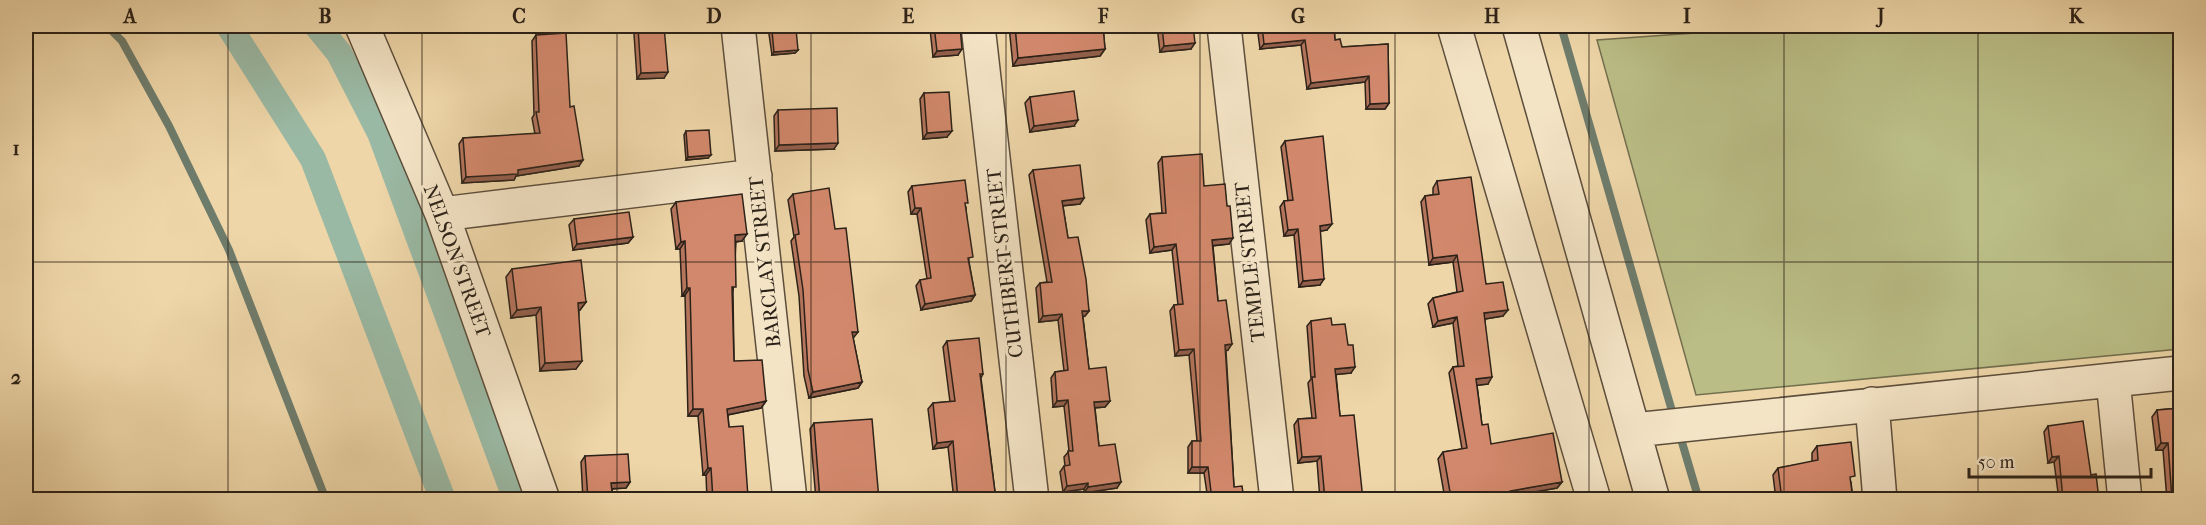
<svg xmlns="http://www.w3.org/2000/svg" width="2206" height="525" viewBox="0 0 2206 525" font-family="'IM FELL French Canon',serif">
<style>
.green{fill:#babd86;stroke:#726f4f;stroke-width:1.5}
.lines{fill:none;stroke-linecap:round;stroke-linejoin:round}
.stream{stroke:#6e7c6c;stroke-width:8}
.canal{stroke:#9ab9a4;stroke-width:26}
.minor-casing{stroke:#5c4e3c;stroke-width:36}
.minor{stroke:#f4e4c6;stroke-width:33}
.wall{fill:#b5755d;stroke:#2b2118;stroke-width:1.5}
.shaded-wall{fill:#935f4c;stroke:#2b2118;stroke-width:1.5}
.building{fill:#d2886c;stroke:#2b2118;stroke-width:1.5}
.grid{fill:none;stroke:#2b2118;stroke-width:1.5;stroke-opacity:0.55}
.labels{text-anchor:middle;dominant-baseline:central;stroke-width:6;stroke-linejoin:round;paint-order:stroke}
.street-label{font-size:20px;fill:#2b2118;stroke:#f4e4c6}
.neatline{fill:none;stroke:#2b2118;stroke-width:2}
.grid-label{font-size:20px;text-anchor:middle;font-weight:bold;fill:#2b2118}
</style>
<rect width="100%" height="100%" fill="#eed6a8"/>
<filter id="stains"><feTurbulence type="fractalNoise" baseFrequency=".00333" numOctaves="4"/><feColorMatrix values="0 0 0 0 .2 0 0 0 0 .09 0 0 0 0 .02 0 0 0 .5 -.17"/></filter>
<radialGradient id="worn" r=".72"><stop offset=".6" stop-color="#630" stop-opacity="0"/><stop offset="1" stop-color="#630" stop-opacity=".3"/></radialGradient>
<path class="green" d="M1793,26H2178L2180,47V349L1696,395L1597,40Z"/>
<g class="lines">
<path class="stream" d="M107,26L122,41L169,126L229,250L326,500
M1561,26L1674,418
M1679,432L1699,500"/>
<path class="canal" d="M229,26L313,159L443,500
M317,26L339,53L380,133L516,500"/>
<defs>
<path id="minor" d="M362,26L442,214L543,500
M738,26L790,500
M978,26L1032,500
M1224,26L1277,500
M1454,26L1594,500
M1519,26L1653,500
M442,214L755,176
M2113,380L2125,500
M1872,404L1880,500
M1634,430L2180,373"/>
</defs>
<use href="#minor" class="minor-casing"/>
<use href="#minor" class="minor"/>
</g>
<path class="wall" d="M932,26H960L958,55L933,57L930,29Z
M1009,26H1103L1105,49L1100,56L1013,66Z
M1157,26H1193L1191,49L1160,52Z
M1257,26H1334L1335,40L1342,47L1388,44L1389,103L1385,109H1366L1365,82L1307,89L1301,45L1260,49Z
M638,28L664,78L637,79L634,34Z
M772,31L798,50L795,53L772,55L769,34Z
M536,35L570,107L579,166L516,176L514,180L462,183L459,144L463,138L535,134L532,118L534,115L532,41Z
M924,93L947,137L923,139L920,99Z
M1030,97L1074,126L1030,132L1025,103Z
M778,110L834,149L775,151L774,116Z
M686,131L708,158L686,160L684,135Z
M1285,141L1327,230L1320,231V285L1299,287L1294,235L1284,236L1280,207L1284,201H1288L1281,147Z
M1162,157L1204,186L1229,244L1213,246L1218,301L1228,350L1226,351L1234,487L1244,500H1208L1204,473H1188V447L1192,441H1197L1189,355L1175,356L1170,311L1174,305H1178L1172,250L1150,253L1146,220L1150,214L1162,213L1158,163Z
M1033,170L1084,198L1080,204L1063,206L1068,238L1089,311L1085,316L1083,317L1089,369L1110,401L1105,407L1095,408L1099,446L1117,488L1084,493V489L1063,492L1060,472L1064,466H1065L1064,457L1069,451L1064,406L1053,407L1051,378L1055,372L1064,371L1058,320L1039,322L1036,288L1040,283L1047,282L1029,175Z
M1437,181L1486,284L1503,316L1485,319L1488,384L1477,385L1482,425L1491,444L1562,482L1557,488L1510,496L1511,500H1440L1444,493L1438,459L1443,452L1462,449L1449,373L1453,367L1458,366L1453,323L1433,327L1428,304L1433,298L1457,292L1453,262L1429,265L1421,202L1425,196L1433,195V188Z
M912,186L966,207L969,262L975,295L971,301L921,310L916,286L920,280L927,279L917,214H911L908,192Z
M793,194L835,229L854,337L853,338L862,382L858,388L809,398L804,376L799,296L791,241L794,237L788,200Z
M676,202L742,241L736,242L733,293L734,361L766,401L761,408L728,415L729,427L748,497L759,500H707L706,475H703L698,416H688L685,295L682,296L680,249H676L671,209Z
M574,219L633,237L628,243L573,250L569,225Z
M512,269L586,302L580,310H579L576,369L540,371L536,315L511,318L506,277Z
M1311,321L1332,325L1351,373L1336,374L1340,416L1363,500H1320L1317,461L1298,463L1294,425L1298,419L1312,418L1308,383L1311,379L1307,326Z
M947,341L983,374L981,378L996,500H954L948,447L933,449L928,409L933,403L950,402L943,347Z
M2181,395V500H2167L2163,450H2156L2152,417L2157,410L2180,408L2179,397Z
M814,423L879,500H816L810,429Z
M2048,426L2091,475L2099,500H2059L2054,462L2048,463L2044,432Z
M1817,446L1851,482L1853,500H1776L1773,475L1778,468L1812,462V453Z
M585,456L630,482L626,488L612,489L613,500H583L581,462Z"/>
<path class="shaded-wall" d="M1305,40L1301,45L1260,49L1264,44Z
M1195,43L1191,49L1160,52L1164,46Z
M962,49L958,55L933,57L937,51Z
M1105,49L1100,56L1013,66L1018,58Z
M798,50L795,53L772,55L774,52Z
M668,72L664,78L637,79L641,73Z
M1369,76L1365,82L1307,89L1311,83Z
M1389,103L1385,109H1366L1370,104Z
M1078,120L1074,126L1030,132L1034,126Z
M952,131L947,137L923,139L927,133Z
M838,143L834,149L775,151L779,145Z
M711,155L708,158L686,160L688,157Z
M583,160L579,166L516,176L514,180L462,183L466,177Z
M1084,198L1080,204L1058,206L1062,201Z
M915,208H921L917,214H911Z
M1332,224L1327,230L1316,232L1320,226Z
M1298,229L1294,235L1284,236L1288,230Z
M747,234L742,241L730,242L735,235Z
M633,237L628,243L573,250L577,244Z
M1233,238L1229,244L1208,246L1212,240Z
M685,241L680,249H676L681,242Z
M1176,244L1172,250L1150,253L1154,247Z
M1457,255L1453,262L1429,265L1433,258Z
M1324,279L1320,285L1299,287L1303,281Z
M687,288H690L685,295L682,296Z
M975,295L971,301L921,310L925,304Z
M586,302L580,310L573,311L578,303Z
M541,307L536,315L511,318L517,310Z
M1508,310L1503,316L1479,320L1484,313Z
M1082,311H1089L1085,316L1078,317Z
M1062,314L1058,320L1039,322L1043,316Z
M1457,317L1453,323L1433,327L1438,321Z
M852,332H858L854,337L848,338Z
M1232,344L1228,350L1221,351L1225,345Z
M1194,349L1189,355L1175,356L1179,350Z
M582,361L576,369L540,371L545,363Z
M1355,367L1351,373L1331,375L1335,369Z
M1492,377L1488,384L1472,386L1476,379Z
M862,382L858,388L809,398L813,392Z
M1068,400L1064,406L1053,407L1057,401Z
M766,401L761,408L722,416L727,409Z
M1110,401L1105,407L1090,408L1094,402Z
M693,409H703L698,416H688Z
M953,441L948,447L933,449L937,443Z
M2161,443H2168L2163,450H2156Z
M1321,456L1317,461L1298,463L1302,457Z
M2059,456L2054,462L2048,463L2052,457Z
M1192,467H1208L1204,473H1188Z
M708,468H711L706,475H703Z
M630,482L626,488L607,489L611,483Z
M1121,482L1117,488L1084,493L1088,487Z
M1562,482L1557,488L1505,497L1510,491Z
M1088,483L1084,489L1063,492L1067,486Z"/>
<path class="building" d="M664,26L668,72L641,73L638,28Z
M934,26H960L962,49L937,51Z
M1015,26H1103L1105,49L1018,58Z
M1162,26H1193L1195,43L1164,46Z
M1262,26H1334L1335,40L1340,39L1342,47L1388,44L1389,103L1370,104L1369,76L1311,83L1305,40L1264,44Z
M796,29L798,50L774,52L772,31Z
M566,33L570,107L574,106L583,160L518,170V174L466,177L463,138L540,133L536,112H539L536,35Z
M1074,91L1078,120L1034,126L1030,97Z
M949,92L952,131L927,133L924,93Z
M837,108L838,143L779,145L778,110Z
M709,130L711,155L688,157L686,131Z
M1323,136L1332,224L1320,226L1324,279L1303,281L1298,229L1288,230L1284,201L1293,200L1285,141Z
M1202,154L1204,186L1225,184L1227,206H1230L1233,238L1212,240L1218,301L1226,300L1232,344L1225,345L1234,487L1242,486L1244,500H1212L1208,467H1192V441H1201L1194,349L1179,350L1174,305L1183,304L1176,244L1154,247L1150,214L1166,213L1162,157Z
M1080,165L1084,198L1062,201L1068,238L1078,237L1086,279L1089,311H1082L1089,369L1106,367L1110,401L1094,402L1099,446L1115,444L1121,482L1088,487V483L1067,486L1064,466L1070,465L1068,451H1073L1068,400L1057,401L1055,372L1068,370L1062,314L1043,316L1040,283L1052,282L1033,170Z
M1471,177L1486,284L1503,282L1508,310L1484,313L1492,377L1476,379L1482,425L1488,424L1491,444L1553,433L1562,482L1510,491L1511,500H1446L1445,493L1450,492L1443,452L1467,448L1453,367L1464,366L1457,317L1438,321L1433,298L1463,291L1457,255L1433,258L1425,196L1439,194L1437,181Z
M965,180L968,203H965L973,257L968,258L975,295L925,304L920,280L931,278L921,208H915L912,186Z
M829,188L835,229L846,228L858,332H852L862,382L813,392L808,370L803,290L795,235L799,234L793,194Z
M742,194L747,234L735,235L736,287H732L734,361L762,360L766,401L727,409L729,427L743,426L748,497L759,496V500H713L711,468H708L703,409H693L690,288H687L685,241L681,242L676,202Z
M629,212L633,237L577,244L574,219Z
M581,260L586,302L578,303L582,361L545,363L541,307L517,310L512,269Z
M1331,318L1332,325L1345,324L1348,345H1353L1355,367L1335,369L1340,416L1354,415L1363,500H1325L1321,456L1302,457L1298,419L1316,418L1312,377H1315L1311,321Z
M979,338L983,374H980L996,500H958L953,441L937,443L933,403L955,401L947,341Z
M2181,408V500H2172L2168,443H2161L2157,410Z
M872,419L879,500H820L814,423Z
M2083,421L2091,475L2096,474L2099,500H2063L2059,456L2052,457L2048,426Z
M1851,442L1855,476L1850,477L1853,500H1782L1778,468L1818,460L1817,446Z
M628,454L630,482L611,483L613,500H588L585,456Z"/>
<path class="grid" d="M228,26V500M422,26V500M617,26V500M811,26V500M1006,26V500M1200,26V500M1395,26V500M1589,26V500M1784,26V500M1978,26V500M26,262H2180"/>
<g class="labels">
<g class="street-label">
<text transform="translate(457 261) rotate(70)">NELSON STREET</text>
<text transform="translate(765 262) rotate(-96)">BARCLAY STREET</text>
<text transform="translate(1250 262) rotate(-96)">TEMPLE STREET</text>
<text transform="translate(1005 263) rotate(-97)">CUTHBERT STREET</text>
</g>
</g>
<rect width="2206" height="525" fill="none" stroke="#eed6a8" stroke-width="66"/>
<path d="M1969 468v9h182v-9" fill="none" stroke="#2b2118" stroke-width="3"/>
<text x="1978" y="468" font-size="18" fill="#2b2118" stroke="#f4e4c6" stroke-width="4.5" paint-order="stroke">50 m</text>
<rect x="33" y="33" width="2140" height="459" class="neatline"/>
<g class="grid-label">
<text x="130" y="23">A</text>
<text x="325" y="23">B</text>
<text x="519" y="23">C</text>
<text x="714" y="23">D</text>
<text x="908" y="23">E</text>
<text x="1103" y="23">F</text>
<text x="1298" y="23">G</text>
<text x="1492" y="23">H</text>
<text x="1687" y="23">I</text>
<text x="1881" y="23">J</text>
<text x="2076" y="23">K</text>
<text x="16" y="155">1</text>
<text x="16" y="384">2</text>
</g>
<rect width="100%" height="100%" filter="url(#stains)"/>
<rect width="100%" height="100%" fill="url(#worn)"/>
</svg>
